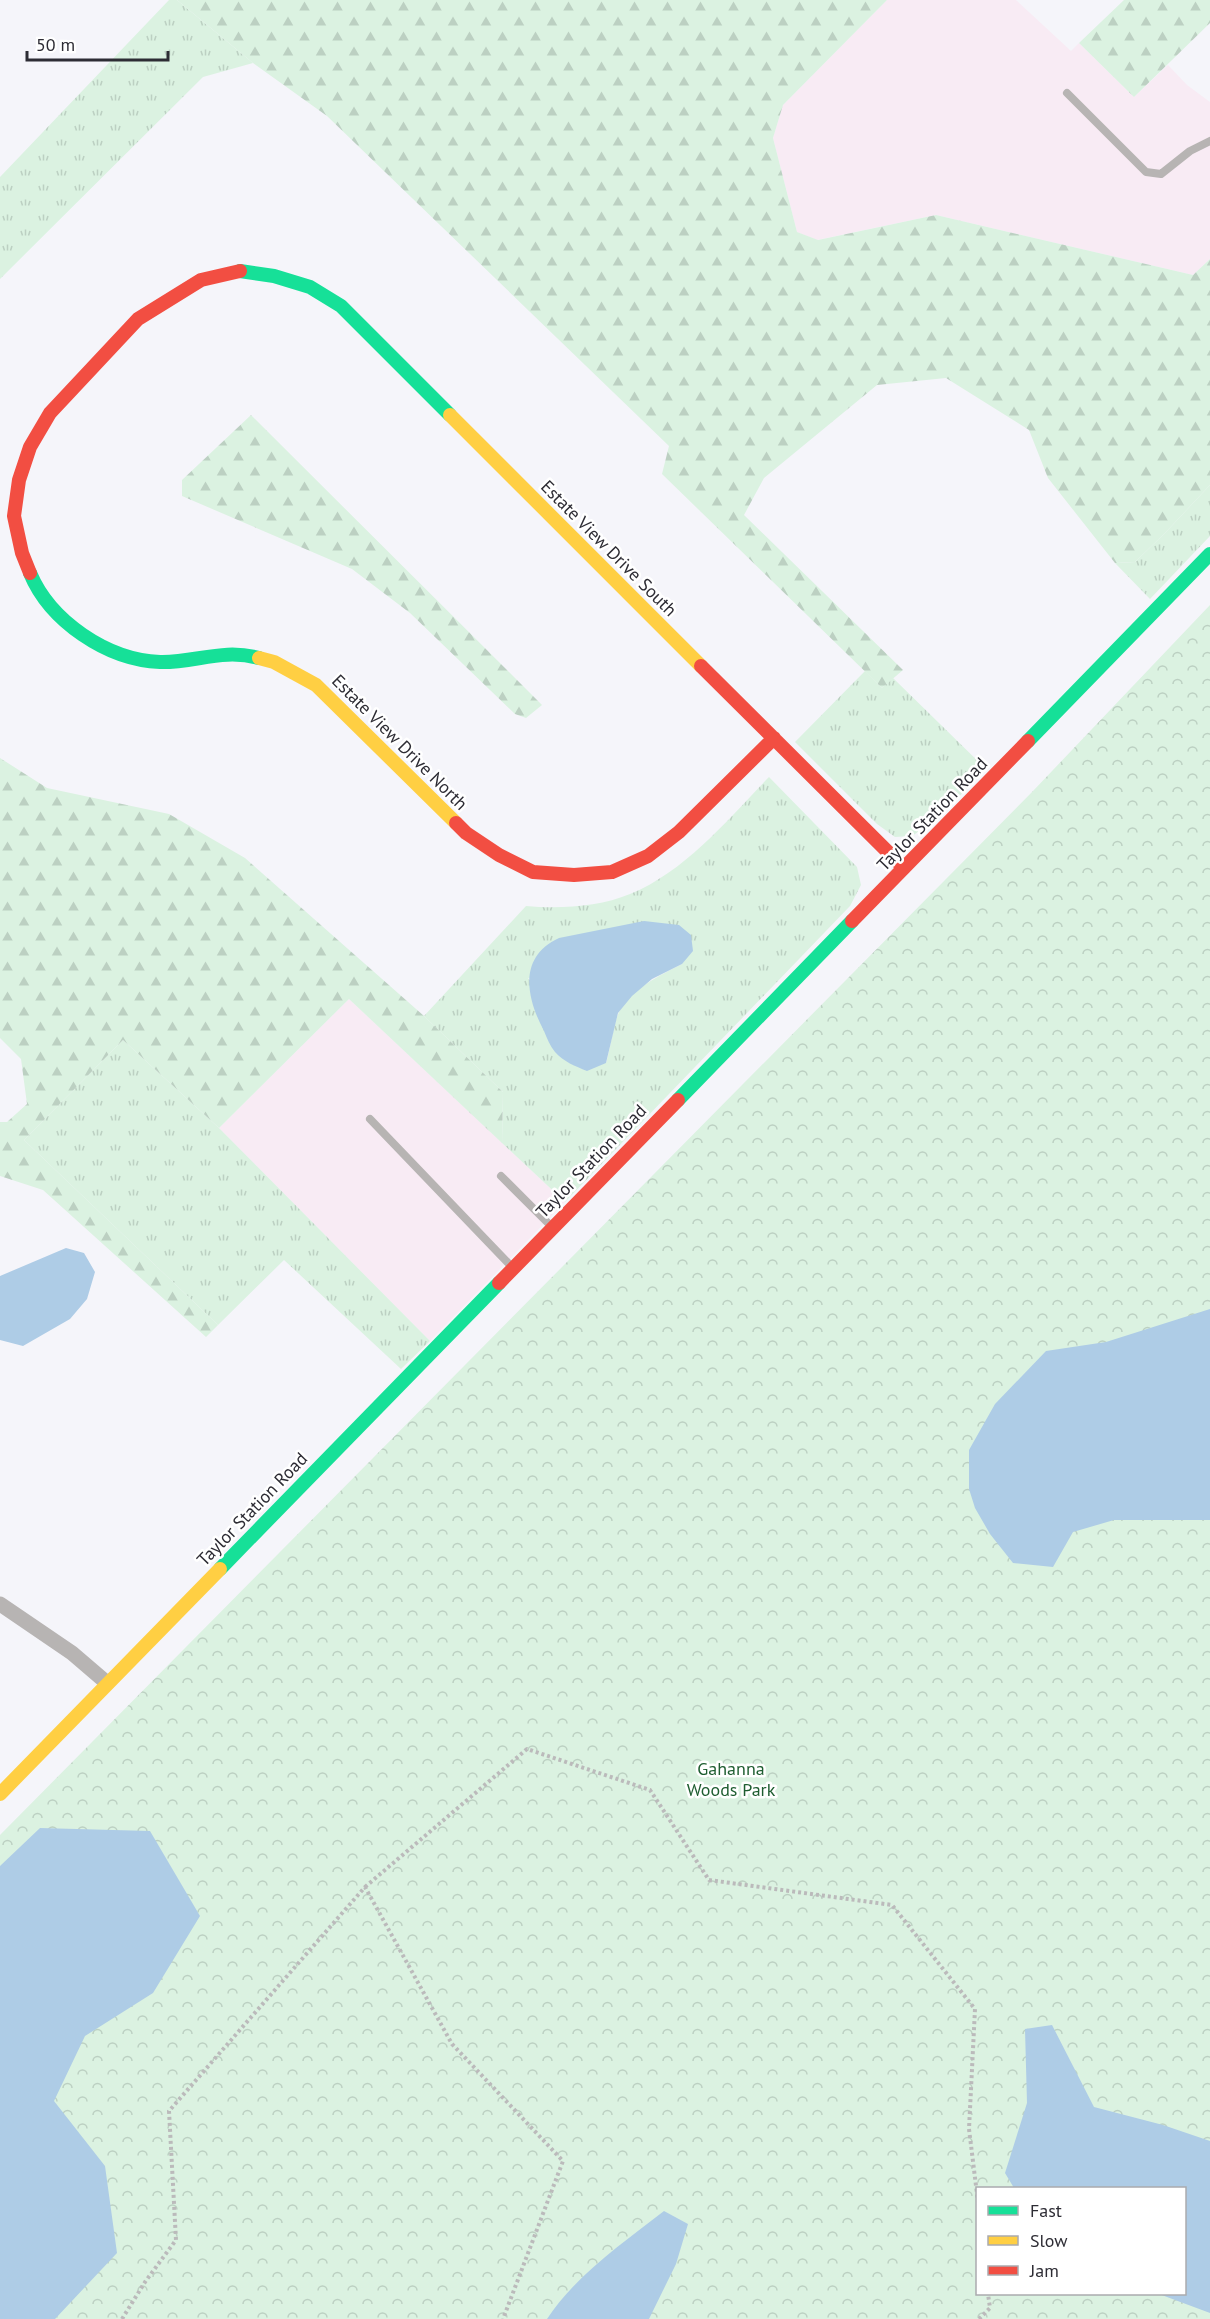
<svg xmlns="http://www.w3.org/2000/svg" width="1210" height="2319" viewBox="0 0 1210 2319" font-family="'PT Sans',sans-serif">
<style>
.industrial{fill:#f8ebf4}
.grass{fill:url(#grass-tufts);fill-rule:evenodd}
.forest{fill:url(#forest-firs)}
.park{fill:url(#park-crowns);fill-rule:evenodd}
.water{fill:#aecce6}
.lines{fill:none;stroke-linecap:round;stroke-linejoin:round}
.path{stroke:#bbbabb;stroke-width:4;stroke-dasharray:3 3;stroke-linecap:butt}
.lane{stroke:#b7b4b3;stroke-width:8}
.street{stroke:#b7b4b3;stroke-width:15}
.fast{stroke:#16e098;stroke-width:14}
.slow{stroke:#ffcf43;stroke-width:14}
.jam{stroke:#f24e42;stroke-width:14}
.labels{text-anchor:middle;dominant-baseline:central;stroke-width:5;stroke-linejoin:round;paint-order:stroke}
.street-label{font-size:18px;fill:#2d2c34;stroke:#fff}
.park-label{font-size:18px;fill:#1e5d30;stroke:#fff}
</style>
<defs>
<pattern id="grass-tufts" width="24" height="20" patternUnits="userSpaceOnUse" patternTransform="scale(1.5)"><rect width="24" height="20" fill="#dbf2e1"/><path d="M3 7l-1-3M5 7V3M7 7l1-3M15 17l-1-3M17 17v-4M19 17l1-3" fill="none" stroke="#bcd0c2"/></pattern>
<pattern id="forest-firs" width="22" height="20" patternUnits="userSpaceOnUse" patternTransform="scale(1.5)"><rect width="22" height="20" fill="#dbf2e1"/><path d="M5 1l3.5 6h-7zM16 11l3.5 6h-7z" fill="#bcd0c2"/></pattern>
<pattern id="park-crowns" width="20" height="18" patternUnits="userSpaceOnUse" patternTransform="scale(1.5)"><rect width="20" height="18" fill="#dbf2e1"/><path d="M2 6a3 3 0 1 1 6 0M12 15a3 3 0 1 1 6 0" fill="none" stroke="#bcd0c2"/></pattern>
</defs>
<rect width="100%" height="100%" fill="#f5f5fa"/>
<path class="industrial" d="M887,0H1016L1071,51L1079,43L1134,97L1168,65L1187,85L1210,102V259L1193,275L936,215L817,240L797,232L773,138L783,105Z
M349,999L565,1202L430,1341L219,1128Z"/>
<path class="grass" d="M169,0H177L253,63L203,77L0,279V177Z
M1210,485V536L1150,599L1115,563L1135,562L1165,533Z
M865,671L882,688L893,678L986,769L936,820L912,836L895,837L877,824L795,742Z
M769,777L857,867L861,885L850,906L565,1202L502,1143L503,1092L424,1016L526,906C559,909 599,907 630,894C686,871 728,819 769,777ZM682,964C659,976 632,988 619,1012C614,1022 610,1050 606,1063L528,978Z
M123,1040L219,1128L430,1341L401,1369L284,1260L218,1325L24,1140Z"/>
<path class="forest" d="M177,0H887L783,105L773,138L797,232L818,240L936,215L1193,275L1210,259V485L1165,533L1135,562L1115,563L1048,478L1029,430L946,378L877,385L764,478L744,515L903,670L882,688L662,474L669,446L327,116L253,63Z
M1124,0H1210V23L1134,97L1079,43Z
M251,415L542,705L526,718L515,714L410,613L352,569L182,496V480Z
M0,758L47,788L169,814L245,858L424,1016L503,1092L502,1143L349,999L219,1128L123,1040L24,1140L218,1325L206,1337L43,1190L0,1176V1122H7L27,1104L21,1059L0,1038Z"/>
<path class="park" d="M1210,605V2319H0V1835L1033,791ZM978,2188H1184V2294H978Z"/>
<path class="water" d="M644,921L679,925L691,935L693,951L682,964L652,979L632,996L618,1013L606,1063L587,1071C575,1066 564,1062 555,1052C550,1046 547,1038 544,1031C526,997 518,957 559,938Z
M66,1248L84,1253L95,1272L87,1299L70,1319L23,1346L0,1340V1276Z
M1210,1309V1520H1114L1073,1532L1053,1567L1013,1563L990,1534L975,1508L969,1489V1450L995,1404L1046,1351L1106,1342Z
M40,1828L150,1831L200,1916L153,1993L85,2036L54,2101L105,2166L117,2253L55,2319H0V1866Z
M1052,2025L1094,2107L1163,2125L1210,2141V2313L1159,2294H1184V2188H1014L1005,2173L1027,2103L1025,2029Z
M664,2211L688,2224L676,2264L649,2319H547C575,2276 624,2242 664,2211Z"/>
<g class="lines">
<path class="path" d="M365,1887L527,1749L650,1790L709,1880L892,1905L975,2009L969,2129L978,2202
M122,2319L145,2282L176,2240L169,2111L365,1887L452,2044L563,2161L503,2319
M979,2319L990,2308L988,2294"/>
<path class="lane" d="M1067,93L1146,172L1161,174L1190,151L1210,141
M370,1119L511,1266
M501,1176L551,1226"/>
<path class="street" d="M0,1604L72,1653L107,1683"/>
<path class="fast" d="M240,271L274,276L310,287L341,306L450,415
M30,573C50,621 107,660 160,662C195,663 222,648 259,658
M1028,741L1210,554
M678,1100L852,921
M220,1569L499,1283"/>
<path class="slow" d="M450,415L701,666
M259,658L274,662L316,685L456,823
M0,1794L220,1569"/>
<path class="jam" d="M30,573L22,553L14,516L19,480L30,447L50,413L138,319L201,280L240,271
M701,666L904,868
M456,823L466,833L499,855L533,872L574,875L612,872L648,856L679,832L774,738
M852,921L1028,741
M499,1283L678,1100"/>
</g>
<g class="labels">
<g class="street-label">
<text transform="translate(609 548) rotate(45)">Estate View Drive South</text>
<text transform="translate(400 742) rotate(45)">Estate View Drive North</text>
<text transform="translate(932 814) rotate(-46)">Taylor Station Road</text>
<text transform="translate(591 1161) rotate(-46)">Taylor Station Road</text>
<text transform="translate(252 1509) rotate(-46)">Taylor Station Road</text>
</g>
<g class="park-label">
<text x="731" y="1768">Gahanna<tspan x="731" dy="21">Woods Park</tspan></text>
</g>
</g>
<rect x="976" y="2187" width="210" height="108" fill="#ffffff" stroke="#ababae" stroke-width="1.5"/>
<rect x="988" y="2206" width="30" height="9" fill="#16e098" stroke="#ababae" stroke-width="1.5"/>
<text x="1030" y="2217" font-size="18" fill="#2d2c34">Fast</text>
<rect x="988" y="2236" width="30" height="9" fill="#ffcf43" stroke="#ababae" stroke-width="1.5"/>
<text x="1030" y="2247" font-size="18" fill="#2d2c34">Slow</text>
<rect x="988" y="2266" width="30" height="9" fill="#f24e42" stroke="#ababae" stroke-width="1.5"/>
<text x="1030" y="2277" font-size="18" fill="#2d2c34">Jam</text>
<path d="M27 51v9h141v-9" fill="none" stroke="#2d2c34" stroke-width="3"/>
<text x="36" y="51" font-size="18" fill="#2d2c34" stroke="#ffffff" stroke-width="4.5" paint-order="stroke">50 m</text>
</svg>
